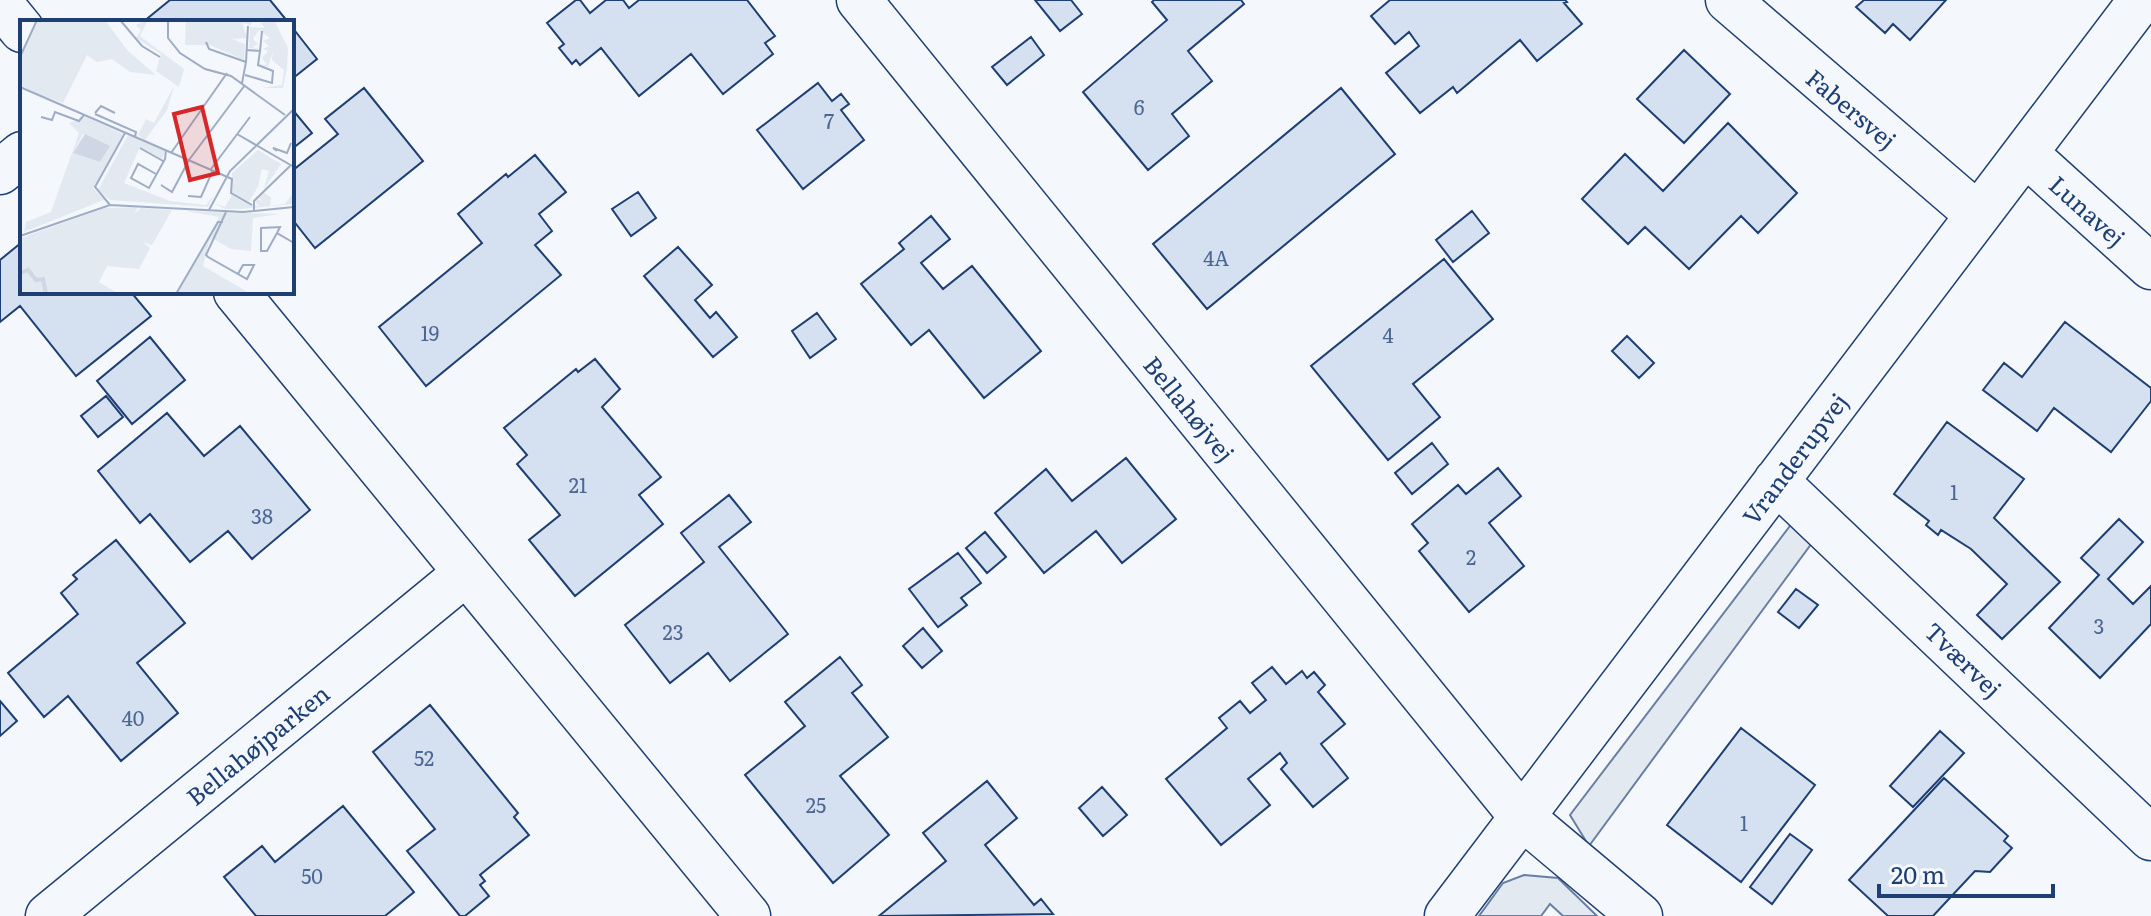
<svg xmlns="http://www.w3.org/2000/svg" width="2151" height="916" viewBox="0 0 2151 916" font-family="Literata,serif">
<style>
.green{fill:#e3e9f0;stroke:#687fa3;stroke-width:2}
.building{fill:#d5e0f0;stroke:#1d3f73;stroke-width:2}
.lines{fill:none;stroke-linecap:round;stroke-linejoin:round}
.street-casing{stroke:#1d3f73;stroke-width:47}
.street{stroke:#f4f7fb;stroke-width:44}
.labels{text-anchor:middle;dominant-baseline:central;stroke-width:6;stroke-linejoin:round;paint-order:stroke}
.number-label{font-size:20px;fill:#4b6792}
.street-label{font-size:24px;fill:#1d3f73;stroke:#f4f7fb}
.inset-river{fill:none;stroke:#cfd7e4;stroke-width:4}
.inset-road{fill:none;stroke:#9eadc5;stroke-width:2}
.view{fill:#d62828;fill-opacity:0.15;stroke:#d62828;stroke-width:4}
.inset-edge{fill:none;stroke:#1d3f73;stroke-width:4}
</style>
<rect width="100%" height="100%" fill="#f4f7fb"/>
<path class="green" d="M1796,518L1820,532L1589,846L1570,815Z
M1524,875L1558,878L1597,916H1563L1550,904L1541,916H1479L1503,883Z"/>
<path class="building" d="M170,0H270L288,22H143Z
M576,0H580L590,13L606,0H623L629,8L639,0H747L775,36L765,43L773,54L723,94L691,54L639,96L601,48L580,65L576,60L572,64L559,48L564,44L547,23Z
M1035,0H1071L1082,14L1060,31Z
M1154,0H1241L1244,4L1188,51L1212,81L1172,114L1189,136L1148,170L1083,92L1167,20L1152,2Z
M1390,0H1565L1567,2L1564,3L1582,24L1537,61L1520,40L1457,93L1453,87L1420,113L1386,73L1419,46L1409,32L1395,44L1371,16Z
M1864,0H1946L1910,40L1893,24L1885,33L1856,7Z
M292,27L317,59L292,79Z
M1031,37L1044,55L1007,85L992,67Z
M1684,50L1730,94L1684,143L1637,99Z
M818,83L832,101L841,94L849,104L841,110L864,140L803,189L757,130Z
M364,88L423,161L315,248L292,219V171L338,134L325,119Z
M1341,88L1395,154L1207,309L1153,244Z
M292,109L312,133L292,149Z
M1728,123L1797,193L1758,233L1741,216L1689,269L1645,227L1628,244L1582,199L1625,154L1663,191Z
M535,155L566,192L539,214L552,231L535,245L561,275L426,386L379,327L482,243L458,214L506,174L508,177Z
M638,192L656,218L631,236L612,209Z
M1472,211L1489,233L1453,262L1436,240Z
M931,216L950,239L921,263L943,289L972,266L1041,351L984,398L929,330L911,345L861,284L904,249L899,243Z
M22,242V292H131L151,316L76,376L20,306L0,322V260Z
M678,247L712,285L695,300L710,318L716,312L737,337L713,357L644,276Z
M1444,259L1493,319L1413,384L1440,417L1388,460L1311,366Z
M817,313L836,339L810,358L792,331Z
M2065,322L2151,388V401L2111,452L2054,408L2037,431L1983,390L2004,363L2022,377Z
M1627,336L1654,363L1639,378L1612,351Z
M150,337L185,380L132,424L97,381Z
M595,359L620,389L602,407L661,477L639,495L663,524L575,596L529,540L560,515L517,464L527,455L504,428L576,369L578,372Z
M106,396L123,417L98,437L81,416Z
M167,413L204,456L240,426L310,510L252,559L228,531L190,562L150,514L140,523L98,471Z
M1947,422L2024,479L1994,518L2060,582L2002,639L1977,615L2007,584L1971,549L1941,530L1938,535L1926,525L1929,521L1894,494Z
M1432,443L1448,464L1412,494L1395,473Z
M1126,458L1176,519L1122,563L1096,531L1044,573L995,513L1046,469L1072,501Z
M1498,468L1521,496L1489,523L1524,566L1469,612L1419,551L1428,543L1412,524L1458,485L1466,494Z
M729,495L751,522L719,547L788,634L730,681L708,653L670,683L625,625L704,562L681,533Z
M2119,519L2143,542L2108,579L2133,604L2151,586V624L2100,678L2049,628L2099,575L2081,558Z
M985,532L1006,557L987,573L966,548Z
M116,540L185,623L137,663L178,713L121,761L68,696L44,717L8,673L78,614L61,593L77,579L73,575Z
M958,553L981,583L961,598L967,605L938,627L909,589Z
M1796,589L1818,605L1799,628L1778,612Z
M923,628L942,651L922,668L903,646Z
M840,657L862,685L852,693L888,737L840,776L889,835L833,883L745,775L805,726L785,702Z
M1272,667L1286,684L1302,671L1307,678L1314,672L1325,685L1318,692L1345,724L1321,744L1348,778L1313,807L1281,769L1287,763L1280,753L1248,779L1270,805L1221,845L1166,779L1227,728L1219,718L1240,701L1250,713L1266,700L1252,683Z
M0,701L17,721L0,736Z
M430,705L518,813L514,817L529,835L480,875L485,881L480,885L489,896L465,916H460L407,851L435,829L373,752Z
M1741,728L1815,785L1741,882L1667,825Z
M1940,731L1964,753L1913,807L1890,786Z
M1944,778L2008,836L2004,841L2012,848L1990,872L1975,871L1933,916H1888L1849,880Z
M987,781L1017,818L985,845L1034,905L1041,899L1053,914L879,916L946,861L923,833Z
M1102,787L1127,815L1103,836L1079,808Z
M343,806L414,892L385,916H256L224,877L262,846L275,862Z
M1790,834L1812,850L1772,904L1750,887Z"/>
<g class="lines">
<defs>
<path id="street" d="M859,0L1522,817L1640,916
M1728,0L1978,215
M0,3L22,30
M2025,153L2151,267
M0,172L22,154
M236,292L748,916
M1776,481L2151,838
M48,916L466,573
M1447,916L2141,0"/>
</defs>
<use href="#street" class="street-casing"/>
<use href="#street" class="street"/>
</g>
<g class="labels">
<g class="number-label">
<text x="1139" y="106">6</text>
<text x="829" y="120">7</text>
<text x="1216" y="257">4A</text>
<text x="430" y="332">19</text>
<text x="1388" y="334">4</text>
<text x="578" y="484">21</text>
<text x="1954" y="491">1</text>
<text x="262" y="515">38</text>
<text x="1471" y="556">2</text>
<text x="2099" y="625">3</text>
<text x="673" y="631">23</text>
<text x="133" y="717">40</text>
<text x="424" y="757">52</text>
<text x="816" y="804">25</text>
<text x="1744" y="822">1</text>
<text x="312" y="875">50</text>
</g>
<g class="street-label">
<text transform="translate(1852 108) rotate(40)">Fabersvej</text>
<text transform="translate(2088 210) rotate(42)">Lunavej</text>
<text transform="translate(1190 408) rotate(51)">Bellahøjvej</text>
<text transform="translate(1794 458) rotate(-53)">Vranderupvej</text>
<text transform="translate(1964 659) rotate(44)">Tværvej</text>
<text transform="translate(257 744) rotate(-39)">Bellahøjparken</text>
</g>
</g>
<g transform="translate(20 20)">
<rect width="274" height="274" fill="#f4f7fb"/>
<path d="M18,0H85L108,31L136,55L110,52L92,39L77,42L67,35L43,83L20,75L0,65V40ZM128,0L120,16L164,49L159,67L136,51L141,34L116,18L121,10L116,5ZM166,0H232L231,5L222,3L227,18L212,19L225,24L224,40L190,25H165ZM254,0L268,28L267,48L263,68H242L262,65L264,50L252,40L253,31L248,47L240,44L247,45L242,38L248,31L243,29L249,26L243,21L250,18L239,10L233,19L238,24L232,27L239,29L229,28L230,7L245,8L241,3ZM154,66L147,90L125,120L118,115L126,99L134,103ZM66,97L103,114L73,168L84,180L4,212L6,202L31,192L59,113L49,103ZM63,114L90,126L80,142L53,133ZM108,115L145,130L142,139L120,127L104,163L150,181L186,185L194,175L188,187L90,180L78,170ZM238,130L261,144L244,169L249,151L242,149L244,139L238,167L228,183L240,187L235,182L238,179L246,185L239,178L244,173L251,177L250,186L265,184L272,175L274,184L221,189H205L194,183L205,187L212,175L225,183L212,173V153ZM118,187L114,194L121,188L152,190L132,225L123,222L130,228L119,249L87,246L79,262L99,274H0L1,218L85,188ZM166,191L260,194L233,198L231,231L211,229L192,218L189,222L183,246L231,274H156L199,197Z" fill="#e3e9f0" fill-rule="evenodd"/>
<path d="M65,114L90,126L80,142L53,133Z" fill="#cfd7e4"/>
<path class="inset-river" d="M0,253L8,250L16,260L23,259L26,274"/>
<path class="inset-road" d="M100,0L122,26L140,37L133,33M148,0V18L160,33L185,49L211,56L265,95M186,22L189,29L226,42L222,63M227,30L240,31L242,11M0,37L17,0M226,42L228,6M225,55L252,63L253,51L238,45L240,31M0,67L212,159L211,173L232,185M75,93L81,86L95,93M75,94L116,112L115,117M21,97L32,100L35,92L59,101L64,95M217,114L274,147M120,128L143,141M257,131L253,128L267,133L271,123M151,133L207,53M191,149L230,97M136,154L118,144L111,158L129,168L145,139L146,130M141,165L152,172L169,140L225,65M168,176L181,177L193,150M90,185L75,167L105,113M189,190L210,151L274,89M206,192L186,235L188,237L227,259L234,245H223L218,254M234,192V181L270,146M257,213L247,231H241V208L260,207L257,213L274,223M0,216L90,185L223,192L274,187M156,274L198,202H203"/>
<path class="view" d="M182,87L198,153L170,160L154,94Z"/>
<rect width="274" height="274" class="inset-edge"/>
</g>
<path d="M1879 884v12h174v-12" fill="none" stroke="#1d3f73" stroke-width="4"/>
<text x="1891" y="884" font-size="24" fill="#1d3f73" stroke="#f4f7fb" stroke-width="6" paint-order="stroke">20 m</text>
</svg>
